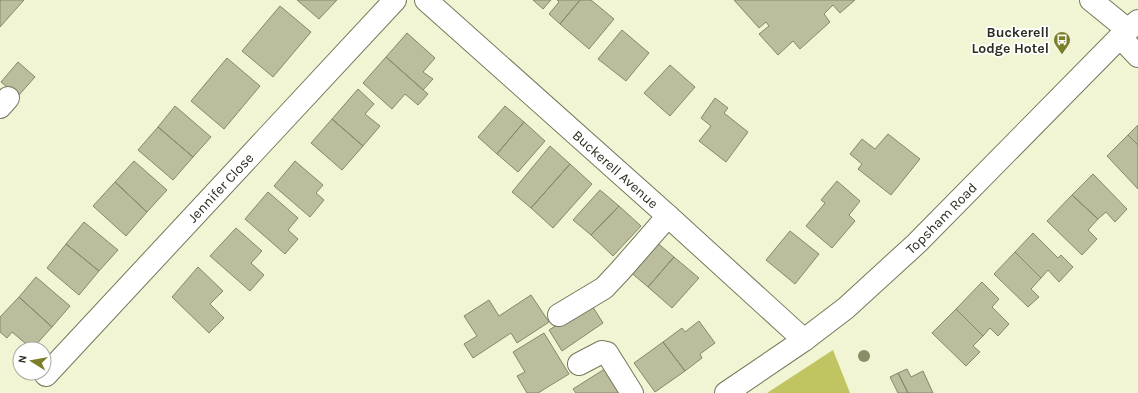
<svg xmlns="http://www.w3.org/2000/svg" width="1138" height="393" viewBox="0 0 1138 393" font-family="Karla,sans-serif">
<style>
.forest{fill:#c0c562}
.building{fill:#bbbd9d;stroke:#858869}
.lines{fill:none;stroke-linecap:round;stroke-linejoin:round}
.minor-casing{stroke:#76785b;stroke-width:24}
.major-casing{stroke:#76785b;stroke-width:24}
.minor{stroke:#fff;stroke-width:22}
.major{stroke:#fff;stroke-width:22}
.tree{fill:#8b8d66}
.labels{text-anchor:middle;dominant-baseline:central;stroke-width:3.5;stroke-linejoin:round;paint-order:stroke}
.poi-label{font-size:14px;font-weight:bold;fill:#2b2c1f;stroke:#fff;text-anchor:end}
.street-label{font-size:14px;fill:#2b2c1f;stroke:#fff}
</style>
<rect width="100%" height="100%" fill="#f2f5d3"/>
<path class="forest" d="M833,350L850,393H767Z"/>
<path class="building" d="M0,0H24L0,27Z
M297,0H337L319,19Z
M533,0H551L543,9Z
M557,0H580L560,24L549,14L559,2Z
M580,0H591L614,19L589,49L560,24Z
M734,0H855L840,13L833,5L824,14L830,22L800,49L793,41L778,55L759,34L769,26L766,22L759,28Z
M280,6L311,32L273,77L242,51Z
M622,30L649,53L626,81L598,59Z
M407,33L435,58L423,72L433,79L423,90L386,57Z
M386,57L428,94L418,105L405,94L392,109L363,83Z
M227,58L260,86L224,129L191,101Z
M18,62L35,77L18,96L1,82Z
M670,65L695,87L670,116L644,93Z
M358,89L374,104L365,114L380,126L363,146L332,119Z
M715,98L728,108L724,113L748,132L726,162L699,141L711,126L701,118Z
M175,106L211,137L193,157L158,127Z
M505,106L524,122L497,154L478,137Z
M332,119L363,146L342,170L311,143Z
M524,122L545,141L518,172L497,154Z
M1138,125V145L1128,135Z
M158,127L193,157L173,180L138,150Z
M888,134L920,159L891,195L858,169L862,164L850,154L862,139L875,149Z
M1128,135L1138,145V189L1107,156Z
M550,146L570,164L531,208L512,192Z
M134,161L167,190L147,212L115,182Z
M295,161L323,185L316,193L324,200L310,217L274,186Z
M570,164L592,184L553,228L531,208Z
M1093,174L1127,209L1115,222L1106,212L1098,219L1072,195Z
M837,181L860,201L849,215L855,221L832,248L806,226L825,203L821,200Z
M115,182L147,212L126,236L93,206Z
M600,190L619,206L591,235L573,220Z
M268,192L298,218L288,230L298,239L285,254L245,219Z
M1072,195L1098,219L1088,230L1097,239L1082,255L1047,221Z
M619,206L641,226L613,256L591,235Z
M84,222L118,250L99,271L66,244Z
M236,228L262,251L251,263L264,275L250,291L210,256Z
M790,231L819,254L795,284L766,260Z
M1033,233L1058,258L1061,255L1073,267L1059,282L1048,270L1041,278L1015,252Z
M654,240L674,257L648,287L628,270Z
M66,244L99,271L79,295L47,268Z
M1015,252L1041,278L1031,289L1039,297L1028,307L994,274Z
M674,257L699,278L672,308L648,287Z
M198,267L223,291L210,304L224,318L209,333L172,297Z
M36,277L70,306L52,327L19,297Z
M982,282L999,299L992,307L1009,324L998,336L990,328L983,336L956,309Z
M531,295L549,322L517,343L511,333L473,358L464,344L477,336L464,316L489,300L499,316Z
M19,297L52,327L32,349L12,332L7,338L0,332V317Z
M591,304L603,323L562,351L549,330Z
M956,309L983,336L973,346L980,352L966,366L932,333Z
M699,321L715,343L700,354L702,358L685,371L663,342L682,328L685,332Z
M544,333L569,374L538,393H527L517,376L525,372L513,352Z
M663,342L685,371L655,392L634,363Z
M611,365L628,393H576L573,389Z
M907,369L911,377L923,371L933,393H908L898,373Z
M898,373L908,393H898L890,377Z"/>
<g class="lines">
<defs>
<g id="minor">
<path id="s1" d="M426,0L668,216L804,340"/>
<path d="M1091,0L1128,30"/>
<path d="M1120,37L1138,56"/>
<path d="M0,107L8,98"/>
<path d="M559,315L604,288L620,271L668,216"/>
<path d="M579,364L602,352L607,353L632,393"/>
<path id="s2" d="M46,375L395,0"/>
</g>
<g id="major">
<path id="s3" d="M726,393L804,340L846,308L917,243L1120,37L1138,21"/>
</g>
</defs>
<use href="#minor" class="minor-casing"/>
<use href="#major" class="major-casing"/>
<use href="#minor" class="minor"/>
<use href="#major" class="major"/>
</g>
<circle class="tree" cx="864" cy="356" r="6"/>
<defs>
<symbol id="bus-pin" viewBox="-11 -11 22 30"><path d="M0 17L-7.5 6A9.5 9.5 0 1 1 7.5 6Z" fill="#7c7f29" stroke="#fff"/><path d="M-5-6H5V4H4V6H2V4H-2V6H-4V4H-5ZM-3.5-4V0h7V-4ZM-3.5 1.2v1.5H-2V1.2ZM2 1.2v1.5H3.5V1.2Z" fill="#fff"/></symbol>
</defs>
<g fill-rule="evenodd">
<use href="#bus-pin" x="1052" y="30" width="20" height="27"/>
</g>
<g class="labels">
<g class="poi-label">
<text x="1049" y="32">Buckerell<tspan x="1049" dy="16">Lodge Hotel</tspan></text>
</g>
<g class="street-label">
<text stroke="none"><textPath href="#s1" startOffset="254">Buckerell Avenue</textPath></text>
<text stroke="none"><textPath href="#s2" startOffset="256">Jennifer Close</textPath></text>
<text stroke="none"><textPath href="#s3" startOffset="278">Topsham Road</textPath></text>
</g>
</g>
<g transform="translate(32 361) rotate(281)"><circle r="19" fill="#ffffff" stroke="#aaaba5"/>
<path d="M0-3L7 15L0 10L-7 15Z" fill="#7c7f29"/>
<text y="-6" font-size="11" font-weight="bold" text-anchor="middle" fill="#2b2c1f">N</text>
</g>
</svg>
